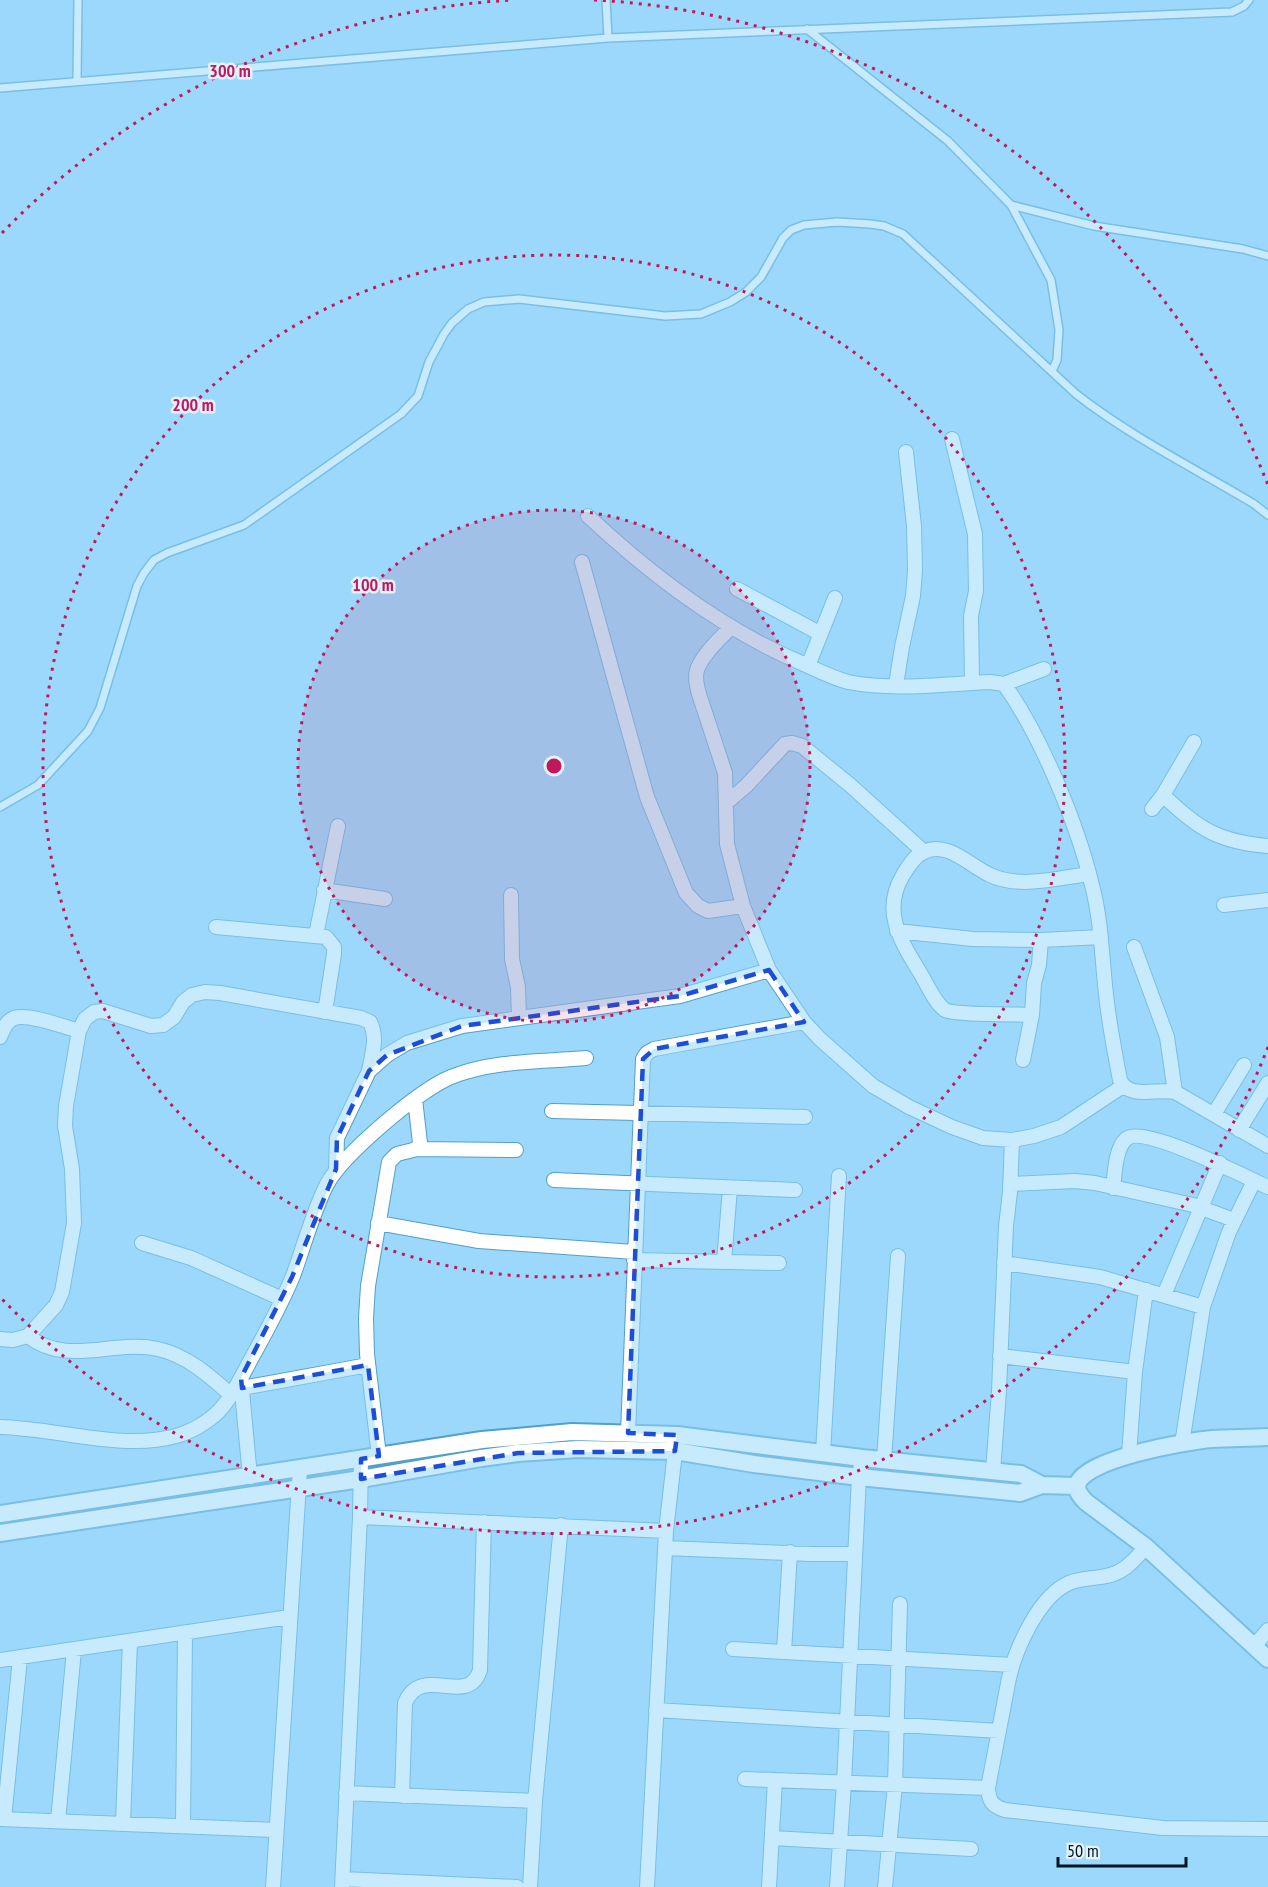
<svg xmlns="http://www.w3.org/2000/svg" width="1268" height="1887" viewBox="0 0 1268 1887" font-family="'PT Sans Narrow',sans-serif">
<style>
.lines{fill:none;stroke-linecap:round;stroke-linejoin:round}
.service-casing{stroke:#519fca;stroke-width:10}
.minor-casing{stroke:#519fca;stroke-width:16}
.tertiary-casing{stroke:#519fca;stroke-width:20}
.service{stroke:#fff;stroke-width:7}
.minor{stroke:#fff;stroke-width:14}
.tertiary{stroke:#fff;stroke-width:16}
.marked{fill:none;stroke:#1d4ed8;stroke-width:4.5;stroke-dasharray:12 8;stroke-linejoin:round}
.ring{fill:none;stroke:#c2185b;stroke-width:3;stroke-dasharray:3 6}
.centre{fill:#c2185b;stroke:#e3f2fb;stroke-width:3}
.ring-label{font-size:18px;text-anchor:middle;font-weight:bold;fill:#c2185b;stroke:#e3f2fb;stroke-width:5;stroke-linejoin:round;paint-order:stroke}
</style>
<rect width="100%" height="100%" fill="#9bd8fb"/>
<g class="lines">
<defs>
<path id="service" d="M606,0L608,38
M807,29L948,141L1011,205L1051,280L1059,330L1057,360L1052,371
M77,81L78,0
M0,88L608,38L1232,12L1244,6L1249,0
M1011,205L1094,226L1243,249L1268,256
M0,807L38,785L88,731L100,708L137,586L144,573L154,560L167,553L244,525L401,414L418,396L429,362L444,334L452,323L468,309L484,302L519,299L665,316L701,314L730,302L746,292L761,277L783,238L791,230L804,225L837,222L870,224L884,226L903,234L1076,394C1131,437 1194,468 1254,504L1268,515"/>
<path id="minor" d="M952,439L975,534L976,591L971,616L972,682
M588,516C652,576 724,631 806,665C819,671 833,678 848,682C894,691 944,684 990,682L1004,684C1041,736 1077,823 1092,885C1102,923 1102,964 1107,1003C1110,1028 1115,1054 1120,1080C1129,1100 1157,1088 1175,1092L1268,1146
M582,562L647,797L686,893L698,906L708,911L743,906
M737,589L821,634
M730,628C719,640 702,655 697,670C695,677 697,687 699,694L725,773L727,844L743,906L769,970L804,1022L820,1039L873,1086L909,1107L952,1127L983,1138L1012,1140L1034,1136L1061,1127L1123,1086
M808,666L835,598
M1004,684L1044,669
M896,685L902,647L913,596L915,570L914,526L906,452
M1163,795C1198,829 1219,842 1268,846
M726,803L746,786L785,744L792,743L802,746L850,785L924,852
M1152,809L1163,795L1194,742
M324,890L385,899
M511,895L512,959L518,987L519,1017
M1224,905L1268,900
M216,927L326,937L334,947V954L325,1012
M897,931L973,939L1041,940L1101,937
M316,935L338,826
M1134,947L1167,1037L1175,1092
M1032,1015C1017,1014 954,1015 945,1010C935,1003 928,986 922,976C903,944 880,913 903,875C908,867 914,856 924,852C947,840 970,866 990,875C1020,889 1058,878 1089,874
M0,1037C3,1030 6,1021 14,1018C29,1013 64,1027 79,1031
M1023,1060L1032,1015L1034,983L1039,965L1041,940
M552,1111L805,1117
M1214,1114L1244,1065
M1239,1130L1268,1083
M417,1149L516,1150
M336,1169L337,1138L369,1071L387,1055L407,1043L462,1026L680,996L769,970
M554,1180L795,1190
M1010,1184L1075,1181L1095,1183L1193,1205L1234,1220
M1113,1188C1115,1174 1115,1149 1126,1139C1143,1124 1247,1178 1268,1187
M378,1223L479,1241L634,1252
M142,1243L191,1258L282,1299
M634,1260L779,1263
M724,1262L730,1188
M1004,1263L1100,1277L1203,1307
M1164,1295L1220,1163
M28,1336C67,1367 114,1339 158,1349C186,1355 210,1376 231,1395
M0,1339L13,1340L28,1336L56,1305L62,1292L74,1223L72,1169L65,1126L66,1106L79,1031L85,1019L94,1012L103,1011L151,1026L163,1025L174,1017L183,1002L192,995L205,992L220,993L361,1018L370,1022C378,1038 372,1054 369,1071
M1000,1356L1135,1372
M241,1380L250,1477
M242,1388L368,1365
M0,1427C56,1428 122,1451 176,1436C191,1432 208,1422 219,1411C232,1397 241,1378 250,1361C265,1334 281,1305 293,1276C304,1246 312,1215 326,1186C341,1156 419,1090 451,1077C493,1060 542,1062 586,1058
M628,1433L643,1059L647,1053L654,1049L804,1022
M1182,1444L1203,1307L1229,1232L1254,1181
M823,1453L839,1176
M1129,1455L1135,1372L1146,1290
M379,1456L367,1354L366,1318L368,1286L389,1162L397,1154L417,1149L420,1143L415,1099
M884,1460L898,1256
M993,1471L999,1391L1006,1226L1010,1192L1012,1140
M360,1517L666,1531
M1146,1547C1134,1560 1124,1573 1106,1576C1093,1579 1081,1578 1069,1583C1039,1596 1016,1648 1009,1678L988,1788C989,1801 992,1806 1005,1810L1163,1828L1268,1829
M665,1548L812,1554H855
M1254,1646L1268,1630
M733,1649L1012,1665
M784,1652L790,1552
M0,1660L289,1617
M656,1710L999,1731
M745,1779L988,1788
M346,1793L535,1801
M402,1796L405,1703C422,1662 468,1709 480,1670L484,1522
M0,1819L276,1830
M4,1819L20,1658
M58,1821L74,1650
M123,1823L130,1641
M183,1825L185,1633
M772,1838L971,1849
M343,1879L517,1887
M273,1887L300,1469
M342,1887L360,1517L361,1459
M530,1887L535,1801L561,1525
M647,1887L666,1531L676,1443
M769,1887L775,1780
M837,1887L844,1783L859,1477L862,1458
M885,1887L895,1785L900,1604"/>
<path id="tertiary" d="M1268,1437C1250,1438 1231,1438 1212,1439C1189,1441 1080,1459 1077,1486C1077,1493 1082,1498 1086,1502L1146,1547L1268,1659
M0,1514L482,1440L572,1432L677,1435L862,1458L1021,1474L1042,1485
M0,1533L361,1479L481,1458L518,1453L578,1449L675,1451L754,1464L859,1477L1020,1493L1042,1485L1077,1486"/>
</defs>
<use href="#service" class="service-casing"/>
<use href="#minor" class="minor-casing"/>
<use href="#tertiary" class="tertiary-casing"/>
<use href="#service" class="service"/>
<use href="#minor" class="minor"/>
<use href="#tertiary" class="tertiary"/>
</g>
<path d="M0 0H1268V1887H0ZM769,970L804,1022L654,1049L643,1059L628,1433L677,1435L675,1451L518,1453L361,1479V1459L379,1456L368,1365L242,1388L241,1378L292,1277L336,1169L337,1138L369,1071L387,1055L462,1026L680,996Z" fill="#9bd8fb" fill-opacity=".55" fill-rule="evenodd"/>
<path class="marked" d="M769,970L804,1022L654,1049L643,1059L628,1433L677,1435L675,1451L518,1453L361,1479V1459L379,1456L368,1365L242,1388L241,1378L292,1277L336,1169L337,1138L369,1071L387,1055L462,1026L680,996Z"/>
<circle cx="554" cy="766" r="256" fill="#c2185b" fill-opacity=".12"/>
<g class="ring">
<circle cx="554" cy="766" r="256"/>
<circle cx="554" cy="766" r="511"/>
<path d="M1268 1047A767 767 0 0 1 2 1299M2 233A767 767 0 0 1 514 0M594 0A767 767 0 0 1 1268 485"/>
</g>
<circle cx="554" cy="766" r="9" class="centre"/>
<g class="ring-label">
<text x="230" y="77">300 m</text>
<text x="193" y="411">200 m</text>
<text x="373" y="591">100 m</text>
</g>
<path d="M1058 1857v9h128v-9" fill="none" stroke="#001623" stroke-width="3"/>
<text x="1067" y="1857" font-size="18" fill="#001623" stroke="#e3f2fb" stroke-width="4.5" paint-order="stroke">50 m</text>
</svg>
